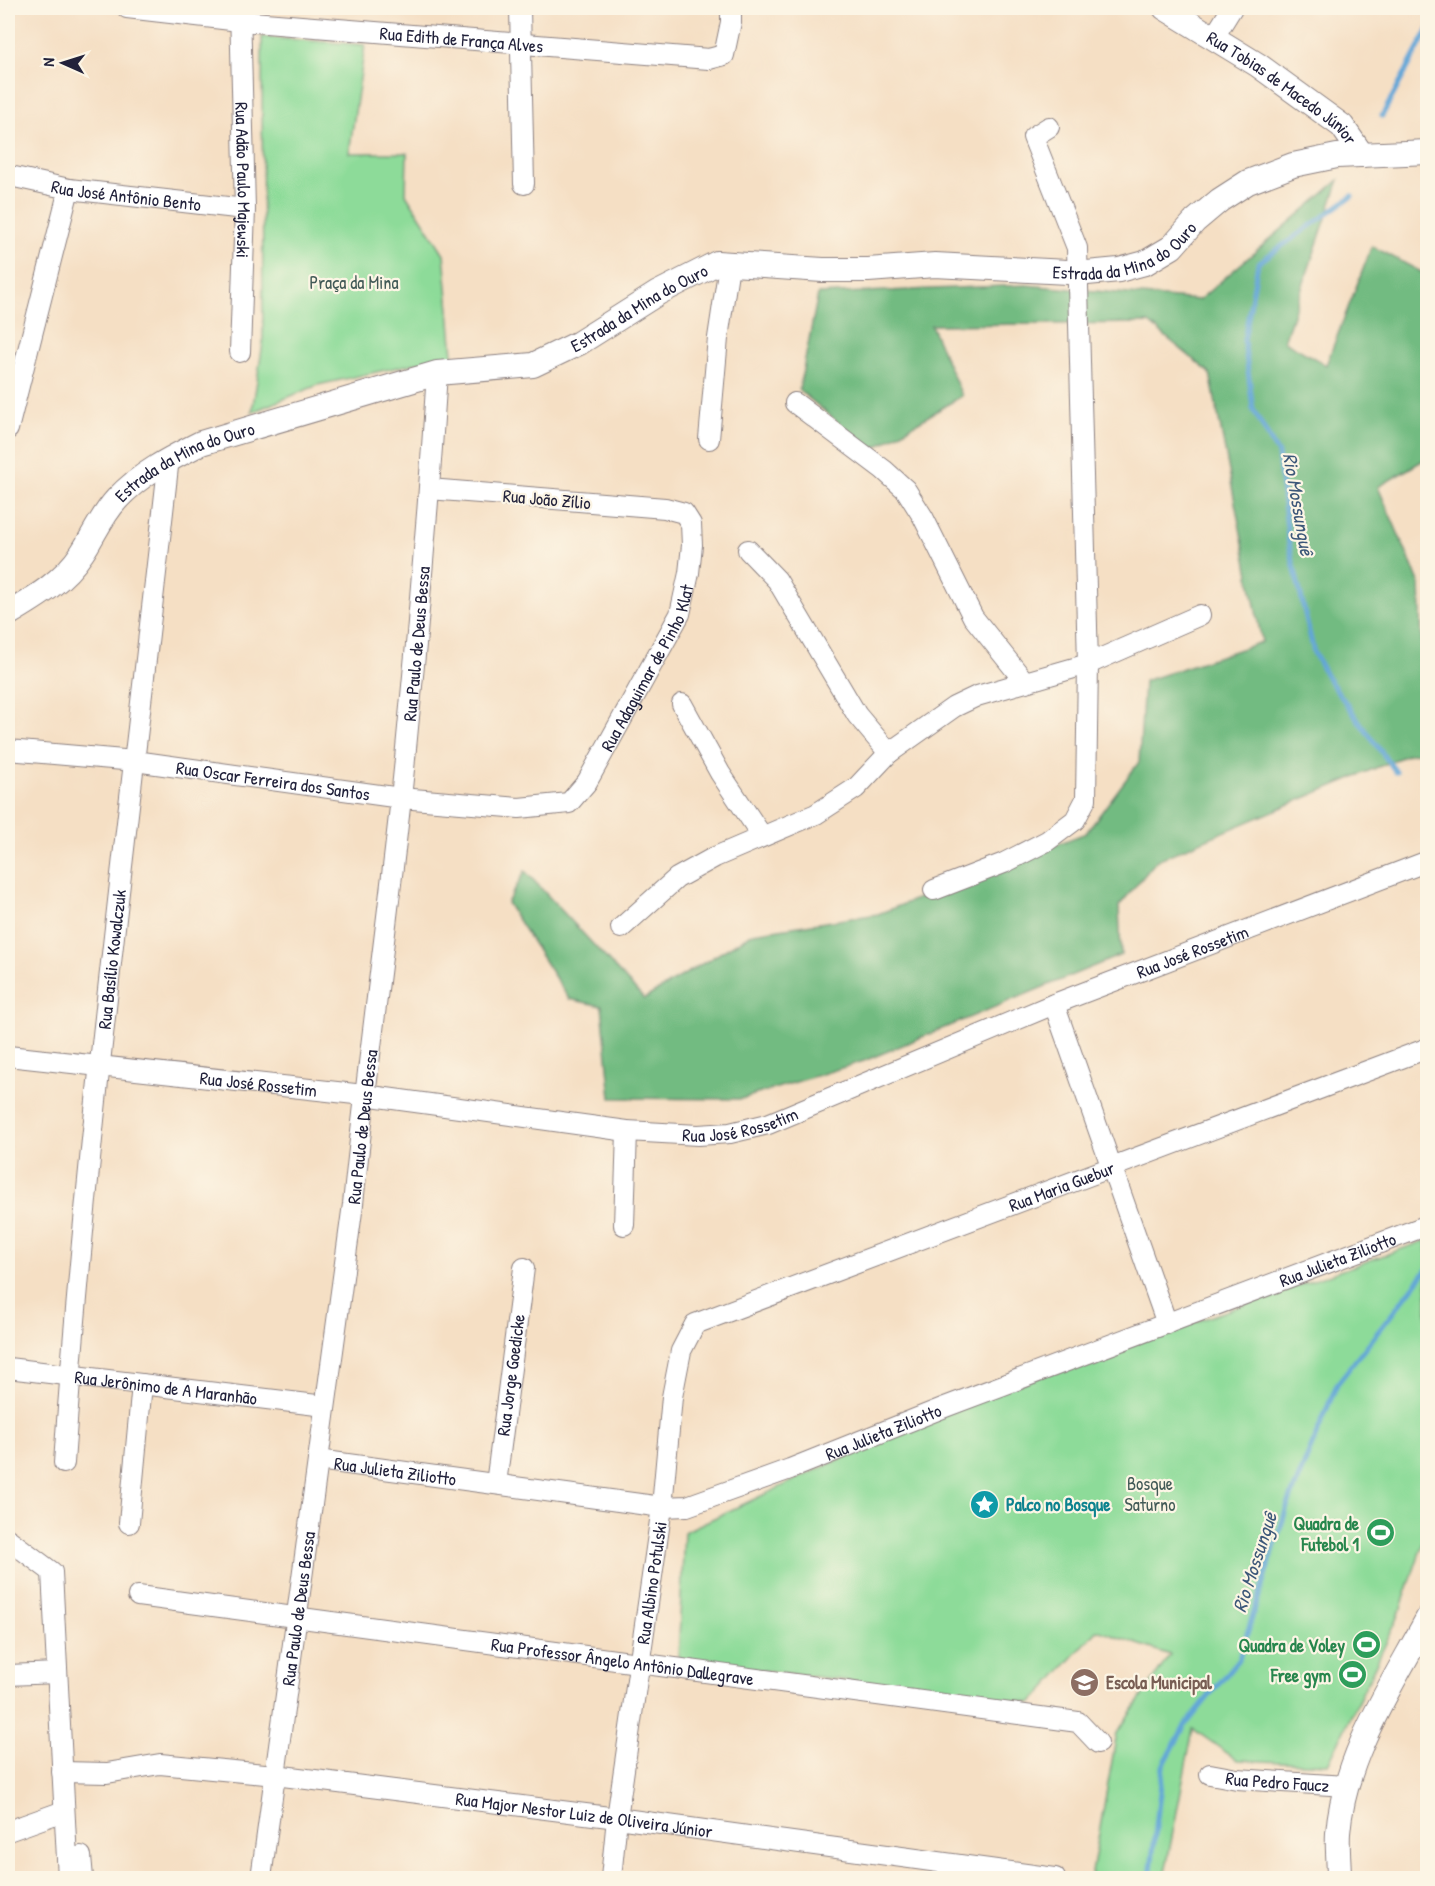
<svg xmlns="http://www.w3.org/2000/svg" width="1435" height="1886" viewBox="0 0 1435 1886" font-family="'Patrick Hand',sans-serif">
<style>
.green{fill:#8ddb99;stroke:#587e6a;stroke-width:1.5}
.forest{fill:#72bb81;stroke:#4a6e5e;stroke-width:1.5}
.lines{fill:none;stroke-linecap:round;stroke-linejoin:round}
.stream{stroke:#62a6d7;stroke-width:5}
.minor-casing{stroke:#8c8080;stroke-width:22}
.tertiary-casing{stroke:#8c8080;stroke-width:26}
.minor{stroke:#fff;stroke-width:20}
.tertiary{stroke:#fff;stroke-width:24}
.labels{text-anchor:middle;dominant-baseline:central;stroke-width:4.5;stroke-linejoin:round;paint-order:stroke}
.street-label{font-size:18px;fill:#22223b;stroke:#fcf5e5}
.park-label{font-size:18px;fill:#425a57;stroke:#fcf5e5}
.culture-label{font-size:18px;font-weight:bold;fill:#0d838f;stroke:#fcf5e5;text-anchor:start}
.leisure-label{font-size:18px;font-weight:bold;fill:#27864d;stroke:#fcf5e5;text-anchor:end}
.education-label{font-size:18px;font-weight:bold;fill:#785e54;stroke:#fcf5e5;text-anchor:start}
.water-label{font-size:20px;font-style:italic;fill:#3c5779;stroke:#fcf5e5}
</style>
<rect width="100%" height="100%" fill="#fcf5e5"/>
<filter id="ink" filterUnits="userSpaceOnUse"><feTurbulence type="fractalNoise" baseFrequency=".0167" numOctaves="2"/><feDisplacementMap in="SourceGraphic" scale="12" xChannelSelector="R" yChannelSelector="G"/><feConvolveMatrix kernelMatrix="1 2 1 2 8 2 1 2 1" color-interpolation-filters="sRGB"/></filter>
<filter id="wash" filterUnits="userSpaceOnUse"><feTurbulence type="fractalNoise" baseFrequency=".008" numOctaves="4" result="noise"/><feDisplacementMap in="SourceGraphic" scale="24" xChannelSelector="R" yChannelSelector="G"/><feGaussianBlur stdDeviation="1.35" result="paint"/><feColorMatrix in="noise" values="0 0 0 0 0 0 0 0 0 0 0 0 0 0 0 0 0 1.4 0 .05"/><feComposite in="paint" operator="in"/></filter>
<g filter="url(#wash)">
<rect width="100%" height="100%" fill="#f5dfc4"/>
<path class="green" d="M262,37L365,45L349,153H407L406,194L444,254L453,355L318,385L252,412L263,343Z
M1427,1240V1531L1397,1620L1328,1764L1237,1760L1193,1729L1164,1878H1091L1117,1733L1170,1655L1097,1630L1032,1703L678,1660L684,1532L943,1411Z"/>
<path class="forest" d="M1339,180L1284,341L1326,365L1372,246L1427,275V458L1378,487L1420,584L1423,676L1428,677L1427,750L1409,754L1157,860L1119,906L1121,955L864,1061L741,1099L611,1098L602,1006L569,999L507,903L525,871L644,999L753,933L878,914L1086,833L1139,762L1144,681L1262,642L1210,373L1149,323L931,325L962,396L872,450L799,390L818,294L1026,285L1199,300Z"/>
<g class="lines">
<path class="stream" d="M1382,116L1428,30
M1352,196L1258,263L1244,340L1253,409L1278,454L1289,544L1314,653L1327,677L1396,772
M1150,1878L1163,1766L1184,1727L1239,1659L1287,1507L1337,1384L1428,1268"/>
</g>
</g>
<g filter="url(#ink)">
<g class="lines">
<defs>
<g id="minor">
<path id="s1" d="M127,8L240,21L709,59L724,55L731,22V8"/>
<path id="s2" d="M240,8L245,209L240,352"/>
<path d="M520,8L524,184"/>
<path d="M1214,37L1232,8"/>
<path id="s3" d="M10,176L69,189L245,209"/>
<path d="M795,403L884,470L906,490L923,517L973,617L1025,682"/>
<path d="M8,429L69,189"/>
<path d="M709,439L718,338L729,265"/>
<path d="M748,550L777,580L857,715L889,753"/>
<path d="M682,704L720,773L762,836"/>
<path id="s4" d="M8,750L135,761L401,798L519,808L569,803L587,782L680,614L689,573L692,545L691,524L684,513L665,508L429,489"/>
<path d="M934,890L1004,863L1047,841L1075,820L1086,799L1088,664L1077,248L1033,137L1049,127"/>
<path d="M621,928L677,878L715,857L816,814L856,788L889,753L954,707L977,696L1088,664L1200,615"/>
<path d="M1054,1004L1167,1324"/>
<path id="s5" d="M8,1056L364,1095L627,1131L698,1135L730,1133L768,1124L1054,1004L1428,861"/>
<path d="M624,1225L627,1131"/>
<path id="s6" d="M8,1368L325,1406"/>
<path id="s7" d="M318,1460L662,1507L687,1506L790,1469L945,1407L1428,1225"/>
<path id="s8" d="M64,1463C87,1127 132,793 169,458"/>
<path id="s9" d="M496,1484L524,1268"/>
<path d="M129,1523L142,1384"/>
<path d="M8,1539L52,1572L68,1878"/>
<path id="s10" d="M138,1596L1078,1722L1098,1743"/>
<path d="M8,1675L57,1673"/>
<path id="s11" d="M62,1772L107,1773L160,1764L275,1775L617,1818L1055,1878"/>
<path id="s12" d="M1210,1774L1237,1779L1346,1786"/>
<path d="M8,1831L64,1811"/>
<path d="M81,1856L83,1878"/>
<path id="s13" d="M261,1878L353,1204C367,1068 386,933 401,798C416,656 428,514 437,373"/>
<path id="s14" d="M611,1878L617,1818L662,1507L672,1397L681,1351L695,1324L1428,1048"/>
</g>
<g id="tertiary">
<path id="s15" d="M1165,8L1258,65L1342,126L1362,155"/>
<path id="s16" d="M8,614C35,598 64,581 82,553C94,535 102,515 117,499C140,474 171,458 201,443L437,373L533,365L579,343L658,293L717,263L823,270H868L935,265L1087,273L1119,270L1145,263L1172,247L1195,221L1220,200L1248,182L1293,165L1337,156L1428,152"/>
<path d="M1339,1878C1339,1863 1337,1847 1338,1833C1344,1755 1392,1685 1428,1618"/>
</g>
</defs>
<use href="#minor" class="minor-casing"/>
<use href="#tertiary" class="tertiary-casing"/>
<use href="#minor" class="minor"/>
<use href="#tertiary" class="tertiary"/>
</g>
</g>
<defs>
<symbol id="sight-disc" viewBox="-11 -11 22 22"><circle r="9.5" fill="#0f9aa8" stroke="#fcf5e5"/><path d="M0-6L1.8-2.2L6-1.7L2.9 1.2L3.7 5.4L0 3.3L-3.7 5.4L-2.9 1.2L-6-1.7L-1.8-2.2Z" fill="#fff"/></symbol>
<symbol id="stadium-disc" viewBox="-11 -11 22 22"><circle r="9.5" fill="#2e9e5b" stroke="#fcf5e5"/><path d="M0-5a6.5 5 0 1 0 0 10a6.5 5 0 1 0 0-10ZM-3.5-1.8h7v3.6h-7Z" fill="#fff"/></symbol>
<symbol id="school-disc" viewBox="-11 -11 22 22"><circle r="9.5" fill="#8d6e63" stroke="#fcf5e5"/><path d="M0-5L7-2L0 1L-7-2ZM-4 1L0 2.5L4 1V4Q0 6-4 4Z" fill="#fff"/></symbol>
</defs>
<g fill-rule="evenodd">
<use href="#sight-disc" x="968" y="1488" width="33" height="33"/>
<use href="#stadium-disc" x="1364" y="1516" width="33" height="33"/>
<use href="#stadium-disc" x="1350" y="1628" width="33" height="33"/>
<use href="#stadium-disc" x="1336" y="1658" width="33" height="33"/>
<use href="#school-disc" x="1068" y="1666" width="33" height="33"/>
</g>
<g class="labels">
<g class="street-label">
<text stroke="none"><textPath href="#s1" startOffset="336">Rua Edith de França Alves</textPath></text>
<text stroke="none"><textPath href="#s15" startOffset="142">Rua Tobias de Macedo Júnior</textPath></text>
<text stroke="none"><textPath href="#s2" startOffset="172">Rua Adão Paulo Majewski</textPath></text>
<text stroke="none"><textPath href="#s3" startOffset="118">Rua José Antônio Bento</textPath></text>
<text stroke="none"><textPath href="#s16" startOffset="1230">Estrada da Mina do Ouro</textPath></text>
<text stroke="none"><textPath href="#s16" startOffset="726">Estrada da Mina do Ouro</textPath></text>
<text stroke="none"><textPath href="#s16" startOffset="240">Estrada da Mina do Ouro</textPath></text>
<text transform="translate(547 499) rotate(5)">Rua João Zílio</text>
<text stroke="none"><textPath href="#s13" startOffset="1244">Rua Paulo de Deus Bessa</textPath></text>
<text stroke="none"><textPath href="#s4" startOffset="722">Rua Adaguimar de Pinho Klat</textPath></text>
<text stroke="none"><textPath href="#s4" startOffset="267">Rua Oscar Ferreira dos Santos</textPath></text>
<text stroke="none"><textPath href="#s5" startOffset="1224">Rua José Rossetim</textPath></text>
<text stroke="none"><textPath href="#s8" startOffset="506">Rua Basílio Kowalczuk</textPath></text>
<text stroke="none"><textPath href="#s5" startOffset="252">Rua José Rossetim</textPath></text>
<text stroke="none"><textPath href="#s5" startOffset="738">Rua José Rossetim</textPath></text>
<text stroke="none"><textPath href="#s13" startOffset="758">Rua Paulo de Deus Bessa</textPath></text>
<text stroke="none"><textPath href="#s14" startOffset="954">Rua Maria Guebur</textPath></text>
<text stroke="none"><textPath href="#s7" startOffset="1068">Rua Julieta Ziliotto</textPath></text>
<text stroke="none"><textPath href="#s9" startOffset="110">Rua Jorge Goedicke</textPath></text>
<text stroke="none"><textPath href="#s6" startOffset="159">Rua Jerônimo de A Maranhão</textPath></text>
<text stroke="none"><textPath href="#s7" startOffset="582">Rua Julieta Ziliotto</textPath></text>
<text stroke="none"><textPath href="#s7" startOffset="78">Rua Julieta Ziliotto</textPath></text>
<text stroke="none"><textPath href="#s14" startOffset="298">Rua Albino Potulski</textPath></text>
<text stroke="none"><textPath href="#s13" startOffset="272">Rua Paulo de Deus Bessa</textPath></text>
<text stroke="none"><textPath href="#s10" startOffset="489">Rua Professor Ângelo Antônio Dallegrave</textPath></text>
<text stroke="none"><textPath href="#s12" startOffset="68">Rua Pedro Faucz</textPath></text>
<text stroke="none"><textPath href="#s11" startOffset="526">Rua Major Nestor Luiz de Oliveira Júnior</textPath></text>
</g>
<g class="park-label">
<text x="354" y="282">Praça da Mina</text>
<text x="1150" y="1483">Bosque<tspan x="1150" dy="21">Saturno</tspan></text>
</g>
<g class="culture-label">
<text x="1006" y="1504">Palco no Bosque</text>
</g>
<g class="leisure-label">
<text x="1359" y="1523">Quadra de<tspan x="1359" dy="21">Futebol 1</tspan></text>
<text x="1345" y="1645">Quadra de Voley</text>
<text x="1331" y="1675">Free gym</text>
</g>
<g class="education-label">
<text x="1106" y="1682">Escola Municipal</text>
</g>
<g class="water-label">
<text transform="translate(1299 504) rotate(80)">Rio Mossunguê</text>
<text transform="translate(1254 1562) rotate(-72)">Rio Mossunguê</text>
</g>
</g>
<rect width="1435" height="1886" fill="none" stroke="#fcf5e5" stroke-width="30"/>
<g transform="translate(63 63) rotate(273)" stroke="#fcf5e5" stroke-width="4.5" paint-order="stroke">
<path d="M0-4.5L10 22L0 15L-10 22Z" fill="#22223b"/>
<text y="-9" font-size="16" font-weight="bold" text-anchor="middle" fill="#22223b">N</text>
</g>
</svg>
